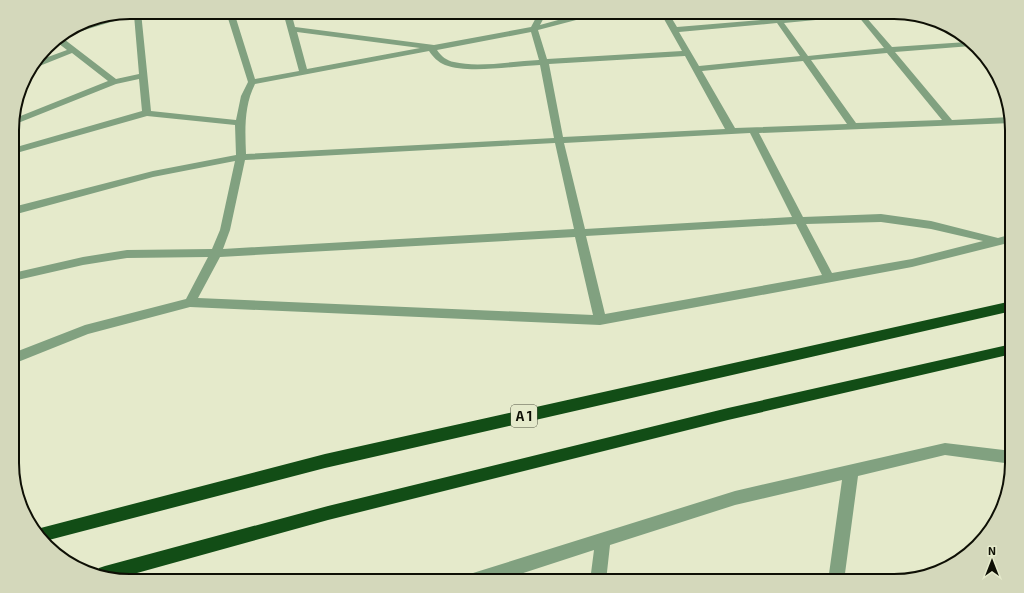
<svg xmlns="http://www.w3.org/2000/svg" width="1024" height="593" viewBox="0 0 1024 593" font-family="'Exo 2',sans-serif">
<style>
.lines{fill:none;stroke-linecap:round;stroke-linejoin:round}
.minor{fill:#81a180;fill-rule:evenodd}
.highway{fill:#124d16;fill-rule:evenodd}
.labels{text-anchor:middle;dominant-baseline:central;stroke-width:3;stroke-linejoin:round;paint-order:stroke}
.shield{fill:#e5eacb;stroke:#4e5140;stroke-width:1}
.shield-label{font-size:13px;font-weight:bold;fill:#0e0f05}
.rim{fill:none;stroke:#0e0f05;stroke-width:2}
</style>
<rect width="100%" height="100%" fill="#e5eacb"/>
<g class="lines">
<path class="minor" d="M141,12L151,111L236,120L241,96L248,82L226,12H234L255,79L299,71L283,12H291L295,27L434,45L531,27L539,12H547L540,25L587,12H600L599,14L538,30L547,59L682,51L660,12H668L677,27L774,19L769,12H777L781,18L854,12H887L883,14L865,16L892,47L967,42L971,46L895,52L952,120L1010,117L1012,123L759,133L803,217L881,214L931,221L998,238L1012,234V242L912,267L600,325L190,307L88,334L13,364V353L85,325L186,299L208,257L127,258L83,265L13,281V273L83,257L127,250L212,249L220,230L235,161L153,177L13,215V207L153,171L236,155L235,125L147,116L13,154V148L142,111L139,79L116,84L13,125V119L108,81L72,53L37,67H32L37,61L67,50L54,40L60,36L116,79L139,74L134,15L68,35H63C81,23 119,12 141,12ZM858,16L884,48L808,56L784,23ZM777,23L800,56L699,66L679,32ZM297,32L420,48L307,69ZM531,32L539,60C514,61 478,68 454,62C447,61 441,56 437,50ZM429,51C433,57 438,62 445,65C468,74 514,66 540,65L554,138L246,154C245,129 244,106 255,84ZM887,53L942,120L856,123L811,60ZM685,56L725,129L563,137L549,64ZM803,61L847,124L735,128L702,71ZM750,133L792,217L585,229L564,143ZM555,143L574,229L223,249L230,230L245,160ZM881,222L931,229L983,241L912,259L832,273L806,224ZM796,224L822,275L605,314L586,236ZM575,237L593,315L198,298L220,257Z
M945,443L1012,451V464L945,455L858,476L844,581H828L842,480L735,505L610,545L606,581H590L594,550L499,581H465L467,575L473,573L735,491Z"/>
<path class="highway" d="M1012,301V311L325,468L45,541L33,530L325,454Z
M1012,344V354L728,420L328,520L119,578L98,572L99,568L105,566L328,506L728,408Z"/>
</g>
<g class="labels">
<rect class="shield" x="511" y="405" width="26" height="22" rx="3"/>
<g class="shield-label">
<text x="524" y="416">A 1</text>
</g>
</g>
<path d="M0 0H1024V593H0ZM130 19H894A111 111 0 0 1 1005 130V463A111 111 0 0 1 894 574H130A111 111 0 0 1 19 463V130A111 111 0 0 1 130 19Z" fill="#d4d8bb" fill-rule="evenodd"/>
<path class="rim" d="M130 19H894A111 111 0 0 1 1005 130V463A111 111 0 0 1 894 574H130A111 111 0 0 1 19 463V130A111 111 0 0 1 130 19Z"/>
<g transform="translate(992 561)" stroke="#e5eacb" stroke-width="3" paint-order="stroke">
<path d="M0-3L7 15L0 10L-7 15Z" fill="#0e0f05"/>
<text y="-6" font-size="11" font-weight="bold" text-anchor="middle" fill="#0e0f05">N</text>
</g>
</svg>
